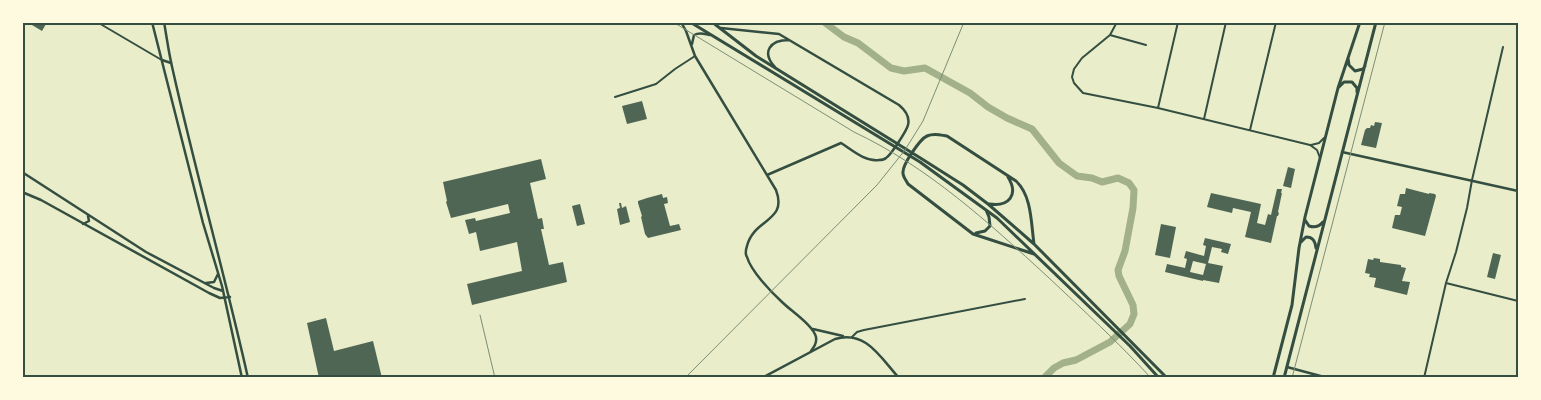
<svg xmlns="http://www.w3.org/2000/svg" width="1541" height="400" viewBox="0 0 1541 400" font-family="'Crimson Pro',serif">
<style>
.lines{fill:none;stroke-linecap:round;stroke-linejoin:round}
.river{stroke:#a3b18a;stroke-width:7}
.building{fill:#4f6655;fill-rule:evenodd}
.minor{stroke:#344e41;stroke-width:2}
.tertiary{stroke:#344e41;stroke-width:2.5}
.secondary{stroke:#344e41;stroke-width:2.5}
.primary{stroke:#344e41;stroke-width:3}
.tram{stroke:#7c8e77;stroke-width:1}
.rail{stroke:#7c8e77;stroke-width:1}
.neatline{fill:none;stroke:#344e41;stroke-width:2}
</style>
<rect width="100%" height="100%" fill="#e9edc9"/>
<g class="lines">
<path class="river" d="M824,22L844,37L858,43L891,68L904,71L925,68L970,93L988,107L1007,118L1032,129L1059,163L1077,176L1092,178L1102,182L1118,178L1129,183L1134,190L1133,208L1125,251L1118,270L1119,276L1133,305L1134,314L1130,324L1110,342L1076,360L1063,363L1054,368L1044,378"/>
</g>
<path class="building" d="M27,22H43L46,24L42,31Z
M642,101L647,119L627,124L622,106Z
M1375,122L1382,123L1376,148L1361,145L1365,130L1367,128H1370L1371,125L1374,126Z
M541,159L546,179L530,183L538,219L542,218L544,229H541L549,265L563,262L567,282L472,305L467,284L522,271L517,242L480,251L476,232L469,234L465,220L475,218L476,221L510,213L508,204L451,218L446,202L447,201L443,182Z
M1288,167L1295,169L1291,188L1283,186Z
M1406,188L1429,194V193L1435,194L1436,196L1425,236L1392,228L1395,215H1400L1402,207L1397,206L1400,194H1405Z
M1277,189H1282L1281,193H1282L1278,212L1279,213L1278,216H1277L1271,243L1245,237L1251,212L1233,208L1232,213L1207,207L1211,193L1261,204L1257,223L1265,225L1268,214L1271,215Z
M662,194L663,198L667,197L668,203L664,204L670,226L679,224L681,230L648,238L645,234L641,217L642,216L638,203V201L647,198Z
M619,203H621L622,208L626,206L630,222L620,225L617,209L620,208Z
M580,204L585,224L577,226L572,206Z
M1161,224L1176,227L1170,258L1155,255Z
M1205,238L1231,244L1228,254L1221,252L1222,249L1212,247L1208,263L1223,266L1219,283L1203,280V281L1165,272L1167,264L1185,268L1187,259L1184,258L1186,251L1204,256L1206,246L1203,245ZM1193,261L1206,264L1203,275L1190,272Z
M1493,253L1501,255L1495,279L1487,277Z
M1374,258L1380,259V262L1401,265V267L1406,268L1402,281L1410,282L1407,295L1374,287L1376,278L1369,277L1370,274L1365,273L1368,259L1373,260Z
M326,318L334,351L373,341L382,378H319L307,323Z"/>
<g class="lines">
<path class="minor" d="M97,22L160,59
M1117,22L1110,35L1082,58L1074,69L1072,77L1074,83L1083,93L1158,108L1310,145L1317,150L1320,158
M1110,35L1146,45
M615,97L656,84L675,69L695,56
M1158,108L1178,22
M1204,119L1226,22
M1250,130L1276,22
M1311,145L1319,143L1324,138
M1446,283L1518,301
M852,337L857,332L864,330L1025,299
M1424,378L1446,283L1456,252L1467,208L1472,180L1503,47"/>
<path class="tertiary" d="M681,22L686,31L695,56L776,190C788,222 754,218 747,246C746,249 745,254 747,257C751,271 771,292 782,302C791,311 813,325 816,337C817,343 814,347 811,351
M721,28L779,34L899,105C905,110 910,117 908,125C907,130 891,155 886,158C885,159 881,160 879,160C865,162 852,150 841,143L767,175
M692,44L694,35C700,32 704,34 710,35
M162,60L171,63
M775,67C761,52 770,40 789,40
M813,329L843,336
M1287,367L1328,378"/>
<path class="secondary" d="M152,22L203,223L222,286L242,378
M164,22C167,39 169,55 173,71C196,174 225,275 248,378
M1342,152L1518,191
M22,172L146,252L214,288L223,291
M22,192L41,200L209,293L220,298L230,297
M83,224L89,221L88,216
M206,283L214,282L218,274
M762,378L835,339C866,330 880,357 899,378"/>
<path class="primary" d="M690,22L920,162L997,218L1130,346L1159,378
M712,22L756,56L922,159L963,185L988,204L1034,244L1167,378
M1348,58L1349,65L1355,71L1363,69L1365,66
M1339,87L1344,82H1352L1357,88V92
M989,204C1009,207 1019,195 1008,177
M1305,220L1309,226C1315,228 1319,227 1323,222
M976,233L985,231L990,226L989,217L986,210
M1301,242L1306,237C1313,237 1315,241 1316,248
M1034,244C1031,223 1032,196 1016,181L947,136C940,135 934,133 927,136C920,139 902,165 903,173C903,177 906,180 908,184L973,234L1034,254
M1273,378L1292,305L1299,248L1305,217L1338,88L1360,22
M1284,378L1376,22"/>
<path class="tram" d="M673,22L854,132C928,167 988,222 1048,277C1083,310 1118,342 1151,378
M1292,378L1385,22"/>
<path class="rail" d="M480,315L495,378
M685,378L877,185L905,150L923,121L964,22"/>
</g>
<rect width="1541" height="400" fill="none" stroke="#fefae0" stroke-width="48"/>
<rect x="24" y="24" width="1493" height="352" class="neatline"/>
</svg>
